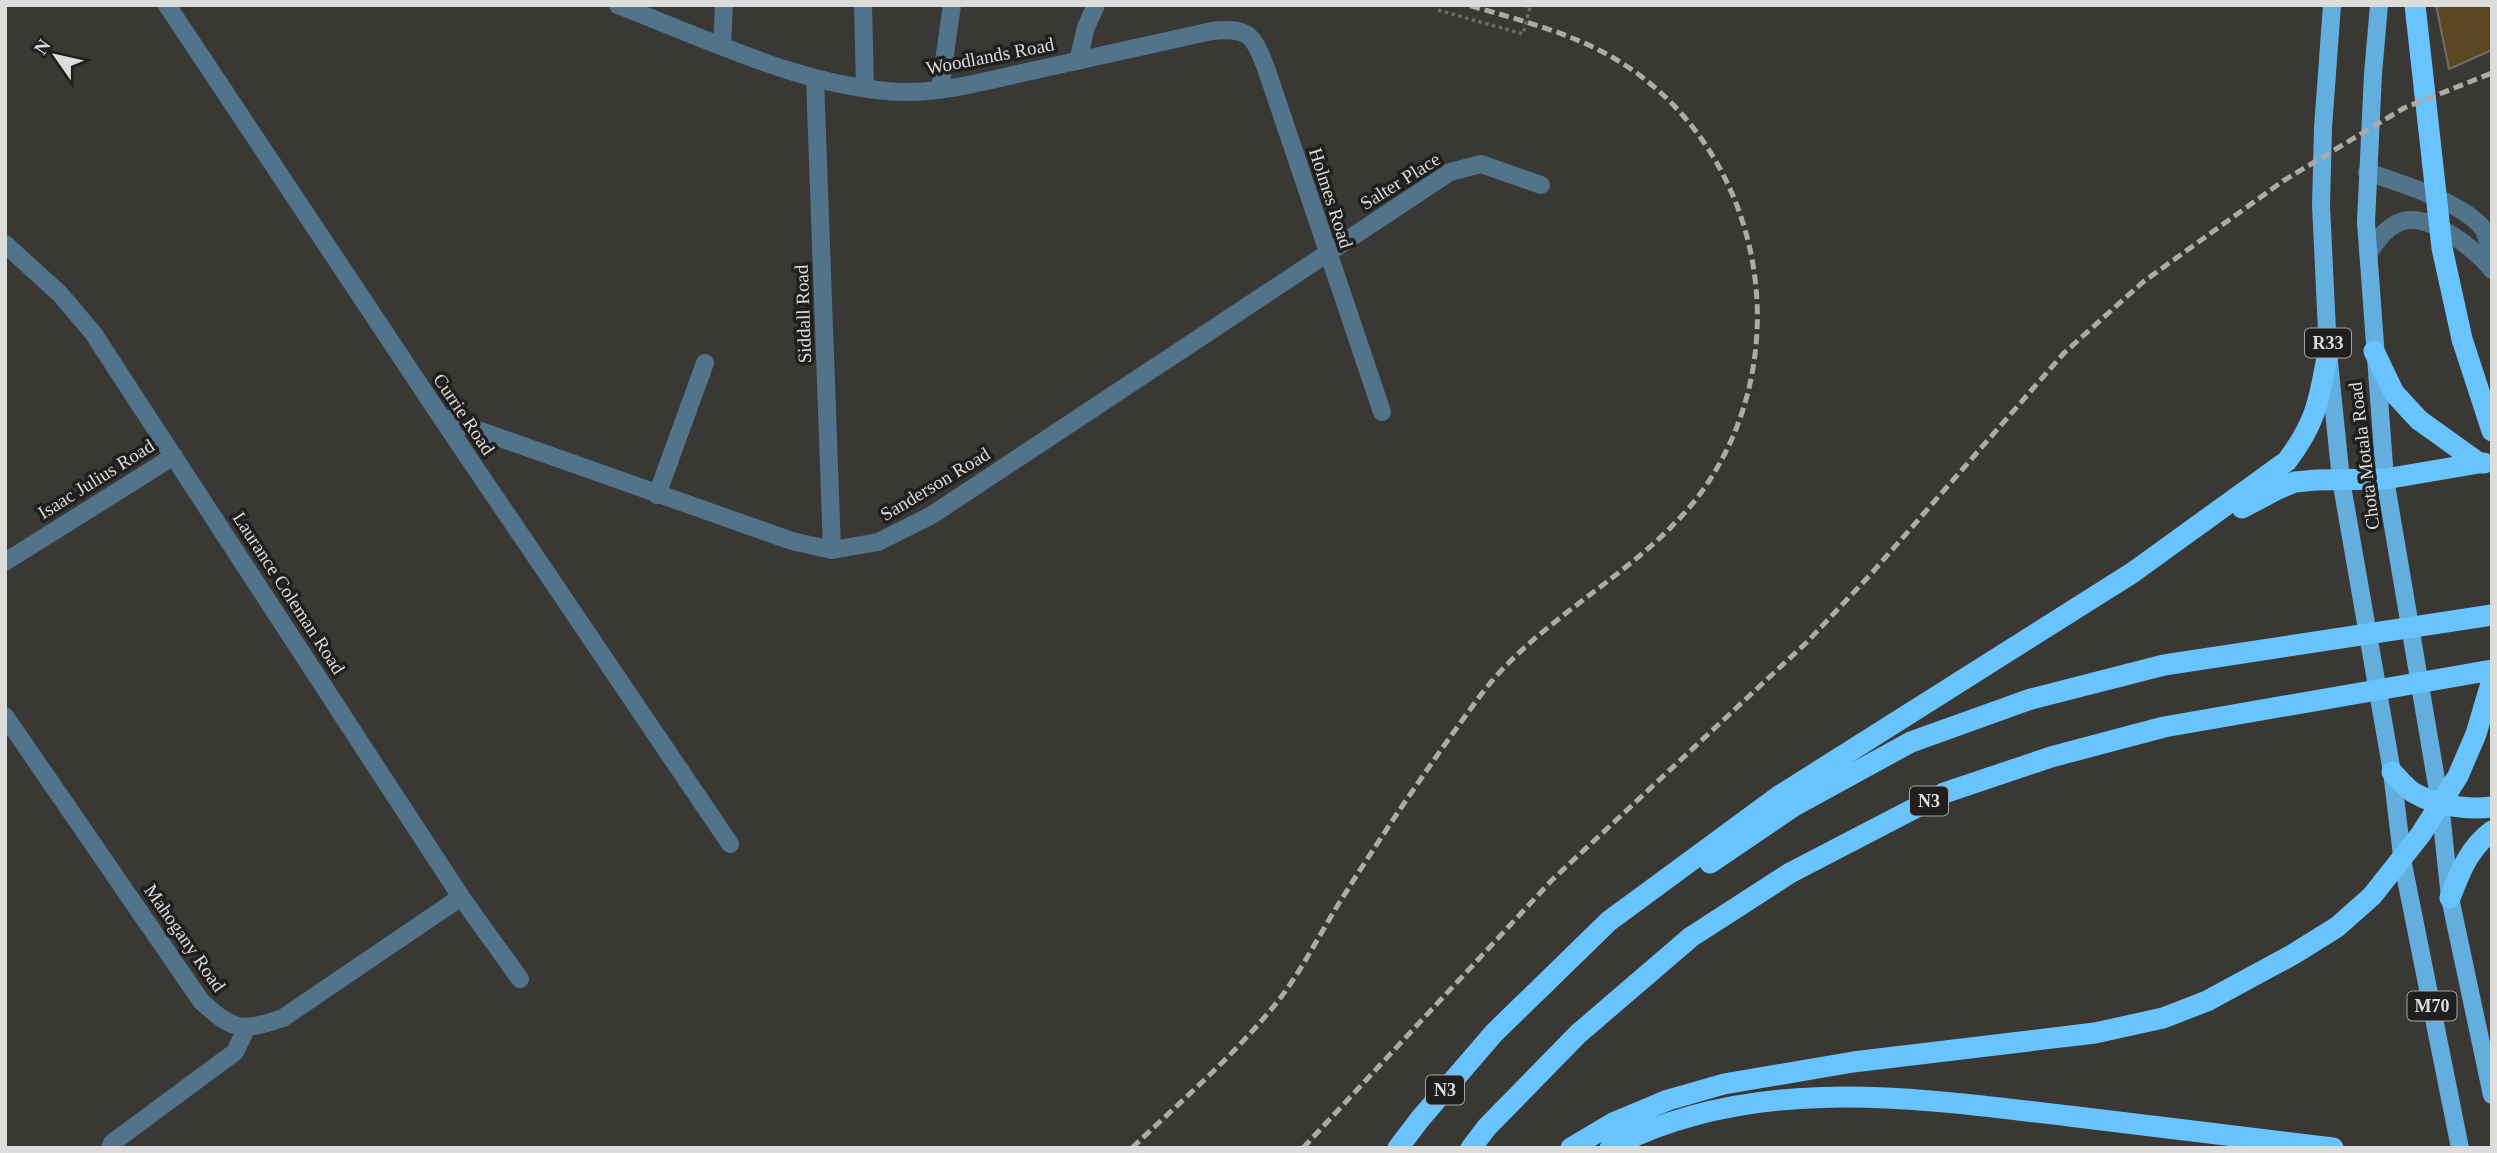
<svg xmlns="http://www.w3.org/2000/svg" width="2497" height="1153" viewBox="0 0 2497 1153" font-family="'Times New Roman',serif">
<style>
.building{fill:#594822;stroke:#6e6d6a;stroke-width:2}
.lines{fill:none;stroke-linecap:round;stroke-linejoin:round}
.path{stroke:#6c6b69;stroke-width:3.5;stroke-dasharray:3.5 3.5;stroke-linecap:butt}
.minor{stroke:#51748b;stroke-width:18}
.major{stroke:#63aedd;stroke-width:18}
.highway{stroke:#69c4fe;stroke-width:21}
.rail{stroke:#acaba9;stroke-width:5;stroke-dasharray:10 5;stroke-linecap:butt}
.labels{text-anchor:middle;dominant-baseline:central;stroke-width:7;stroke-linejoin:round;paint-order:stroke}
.shield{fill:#201f1e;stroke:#a4a3a2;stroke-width:2}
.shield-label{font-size:18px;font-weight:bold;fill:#dcdcda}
.street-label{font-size:19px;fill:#dcdcda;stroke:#201f1e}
</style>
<rect width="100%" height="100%" fill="#393835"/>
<path class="building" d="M2436,5H2492V50L2449,69Z"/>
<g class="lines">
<path class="path" d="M1438,10L1523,34L1530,7L1523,5"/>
<path class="minor" d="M167,5L441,417L730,844
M618,5C707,39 805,88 901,92C945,93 989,80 1031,71C1092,58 1152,44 1212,31C1249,27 1253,35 1266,68L1382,412
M863,5L865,88
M722,45L724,5
M1078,61L1086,27L1096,5
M815,78L832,550
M940,89L952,5
M2367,172C2398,182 2460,202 2481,226C2488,235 2489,247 2492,257
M5,244L60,294L93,333L461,897L520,979
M2368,254C2377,240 2389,222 2409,220C2436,218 2476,250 2492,270
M441,417L792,541L832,550L878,542L932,515L1450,172L1481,164L1541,185
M657,495L705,363
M5,562L174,456
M5,716L201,1001C233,1031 242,1032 283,1018L461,897
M110,1148L112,1143L235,1052L247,1027"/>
<path class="major" d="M2332,5L2323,128L2321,205L2328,352L2341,480L2392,772L2403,864L2460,1148
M2379,5L2373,74L2366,222L2385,479L2440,803L2450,898L2492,1095"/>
<path class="highway" d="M2415,5L2442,248L2462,339L2492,431
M2374,351L2394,393L2419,420L2479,463H2484
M2242,508L2278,489L2295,482L2316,480L2385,479L2479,463
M2392,772C2399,779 2407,790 2416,794C2438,806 2467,810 2492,807
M1710,863L1794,806L1911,742L2031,699L2164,665L2492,615
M2450,898C2460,872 2469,848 2492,831
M1398,1148L1420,1119L1494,1033L1609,921L1779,796L2132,573L2287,461C2317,421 2319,400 2328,352
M1471,1148L1487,1127L1578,1034L1691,937L1790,873L1944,793L2051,757L2164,727L2492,670
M1571,1148L1613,1123L1668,1100L1724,1084L1853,1062L2095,1033L2163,1018L2207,1001L2292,955L2337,927L2372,896L2421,834L2458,776L2476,734L2492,680
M1610,1148C1753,1073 1916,1098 2069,1116C2157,1127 2245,1137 2333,1148"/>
<path class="rail" d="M1132,1148C1182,1100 1235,1055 1278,1001C1303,969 1321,931 1343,897C1385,830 1430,764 1477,700C1536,618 1635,577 1697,498C1800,363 1768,159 1625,65C1578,34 1522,21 1468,5
M1303,1148L1552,880L1807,642L1871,574L2064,353L2143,282L2283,181L2404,108L2492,73"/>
</g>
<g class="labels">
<g class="shield">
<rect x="2305" y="328.5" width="46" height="29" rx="5"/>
<rect x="1910" y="786.5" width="38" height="29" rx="5"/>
<rect x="2407.5" y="991.5" width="49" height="29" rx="5"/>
<rect x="1426" y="1075.5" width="38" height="29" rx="5"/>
</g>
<g class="shield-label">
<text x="2328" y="343">R33</text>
<text x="1929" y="801">N3</text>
<text x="2432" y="1006">M70</text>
<text x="1445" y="1090">N3</text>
</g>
<g class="street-label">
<text transform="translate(990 56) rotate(-11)">Woodlands Road</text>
<text transform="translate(1400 181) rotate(-32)">Salter Place</text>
<text transform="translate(1331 198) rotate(72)">Holmes Road</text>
<text transform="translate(803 314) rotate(-92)">Siddall Road</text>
<text transform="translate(464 414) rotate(56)">Currie Road</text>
<text transform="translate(2364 456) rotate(-97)">Chota Motala Road</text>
<text transform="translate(96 479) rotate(-32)">Isaac Julius Road</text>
<text transform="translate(935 484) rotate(-31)">Sanderson Road</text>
<text transform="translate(289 593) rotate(57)">Laurance Coleman Road</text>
<text transform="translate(185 938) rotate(55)">Mahogany Road</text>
</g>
</g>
<rect width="2497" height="1153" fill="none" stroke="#dcdcda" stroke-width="14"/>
<g transform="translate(56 56) rotate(304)" stroke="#201f1e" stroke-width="5" paint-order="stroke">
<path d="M0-5L12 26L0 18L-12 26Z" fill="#dcdcda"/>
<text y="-10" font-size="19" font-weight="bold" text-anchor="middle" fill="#dcdcda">N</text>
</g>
</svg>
